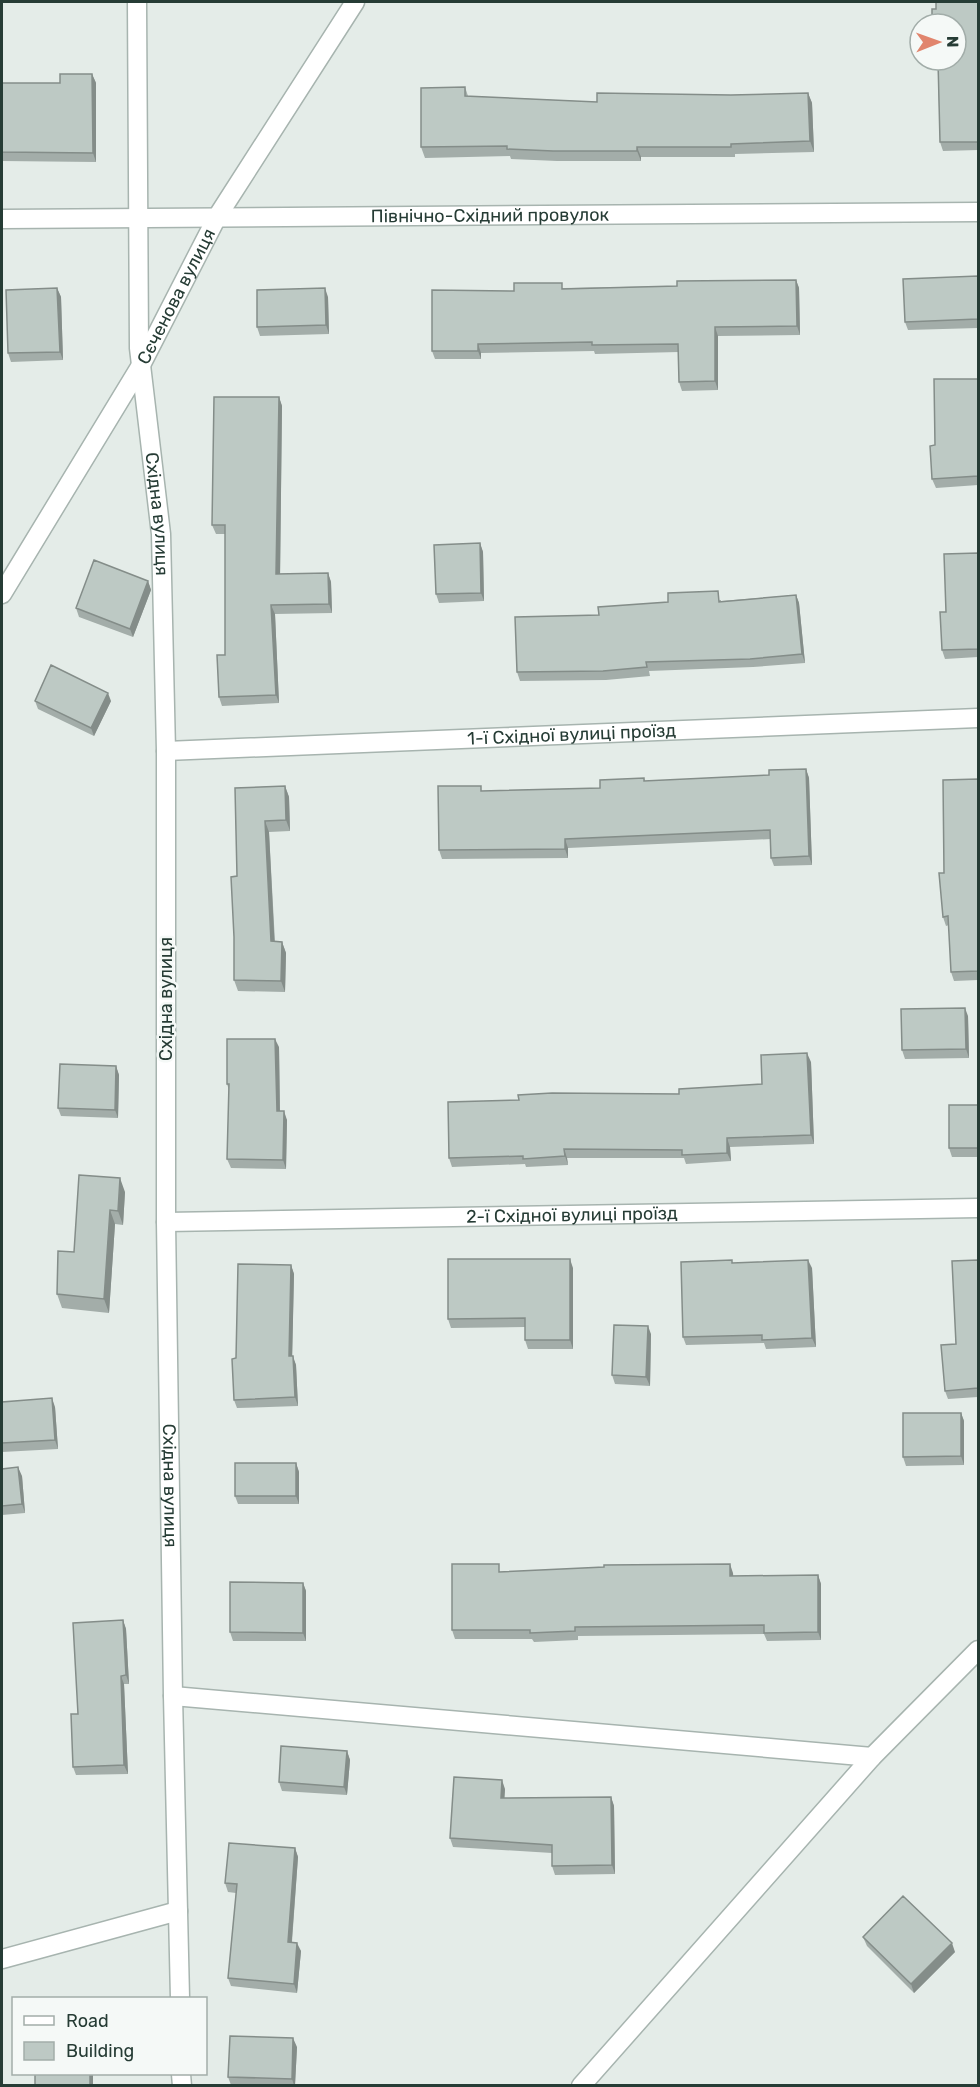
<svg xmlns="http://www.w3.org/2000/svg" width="980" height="2087" viewBox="0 0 980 2087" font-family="Rubik,sans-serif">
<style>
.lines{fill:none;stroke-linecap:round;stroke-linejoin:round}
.street-casing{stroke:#a7b4af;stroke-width:21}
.street{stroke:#fff;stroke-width:18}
.wall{fill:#a3ada9}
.shaded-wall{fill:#848d89}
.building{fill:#bdc9c4;stroke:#848d89;stroke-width:1.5}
.labels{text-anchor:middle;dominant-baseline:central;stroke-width:5;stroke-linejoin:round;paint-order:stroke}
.street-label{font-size:18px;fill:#263c35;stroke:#f5f9f7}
</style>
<rect width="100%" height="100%" fill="#e4ece8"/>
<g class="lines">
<defs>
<g id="street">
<path id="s1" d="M137,2L139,348L161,534L166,751V1222L173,1696L180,1998"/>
<path id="s2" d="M2,219L978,212"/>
<path id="s3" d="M2,594L140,367L217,217L355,2"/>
<path id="s4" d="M166,751L978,718"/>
<path id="s5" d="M166,1222L978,1208"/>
<path d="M173,1696L872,1757"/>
<path d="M2,1959L178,1911"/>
<path d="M181,2074L182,2086"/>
<path d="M581,2086L872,1757L978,1650"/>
</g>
</defs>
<use href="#street" class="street-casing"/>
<use href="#street" class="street"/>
</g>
<path class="wall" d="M978,2V150L943,151L940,142L936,9Z
M92,74L96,83V162L2,161V83H60Z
M465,87L468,96L597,102L808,93L812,103L814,152L735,154V157H641V161H557L511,159L510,156L425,158L421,147Z
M978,276V328L908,330L905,322Z
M796,280L799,288L800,335L718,336V390L682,391L679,382V352L595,354L594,351L481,353V359H435L432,351L514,291L564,288L677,286Z
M57,288L61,297L63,360L11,362L8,353Z
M328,297L329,334L260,336L257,327Z
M978,379V485L936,488L932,479Z
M279,397L282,406L280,574L328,573L331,582L332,613L275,614L279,703L222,706L219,697L225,655V534H216L212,525Z
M480,543L483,552L484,601L439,603L436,594Z
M978,553V657L945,659L942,650L946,612Z
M148,581L151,590L133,637L79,617L76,608Z
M796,595L799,603L805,663L753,667L649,671L650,676L606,680L520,681L517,672L599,615L721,600V601Z
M35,701H111L94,736L38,709Z
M806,769L809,778L812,865L774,866L771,858V839L568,848V858L442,859L439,850L483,791L600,788L644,778L645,781L769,775Z
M978,779V980L954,981L951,972L949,925L946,926L943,917L944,873Z
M285,786L289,797L290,831L269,832L275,942H282L286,953L285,992L238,991L234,980L237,876L235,788Z
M968,1016L969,1058L905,1059L902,1050Z
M279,1047L280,1111L287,1120L286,1169L231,1168L227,1159L229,1090L227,1084Z
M811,1062L814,1144L730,1147L731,1161L686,1164L684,1158H567L568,1165L526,1167L525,1164L452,1167L449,1158L679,1094L762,1084Z
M116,1066L119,1075L118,1118L61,1116L58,1108Z
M978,1105V1157H952L949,1148Z
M125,1192L123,1225L115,1224L109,1313L62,1308L57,1294L74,1252Z
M978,1260V1397L948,1399L945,1391Z
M733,1263L812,1268L816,1347L766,1349L764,1343L686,1345L683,1337Z
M291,1265L294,1274L292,1356L296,1365L298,1406L237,1408L234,1400L236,1358Z
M573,1268V1349H528L525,1340V1327L451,1328L448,1319Z
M651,1334L650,1386L615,1384L612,1375Z
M2,1402L55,1407L58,1449L2,1452Z
M961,1413L964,1421V1465L906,1466L903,1457Z
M296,1463L299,1472V1504H238L235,1496Z
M2,1469L22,1476L25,1513L2,1515Z
M502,1572L733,1573V1576L818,1575L821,1584V1640L767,1641L764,1634L578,1636V1640L534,1642L532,1639H455L452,1630Z
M303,1583L306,1591V1641H233L230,1632Z
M123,1620L126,1629L129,1684H124L128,1774L76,1775L73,1767L78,1714Z
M347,1751L350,1760L347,1795L282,1791L279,1782Z
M505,1789L504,1798L611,1797L614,1806L615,1874L555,1875L552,1866V1853L453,1847L450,1838Z
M295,1848L298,1857L292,1942L301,1951L297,1993L231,1986L228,1978L236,1893L228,1892L225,1883Z
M863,1937L955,1952L914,1993L867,1946Z
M297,2047L295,2085H231L228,2077Z"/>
<path class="shaded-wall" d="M92,74L96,83V162L93,153Z
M808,93L812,103L814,152L810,141Z
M637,147L641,157V161L637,151Z
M796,280L799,288L800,335L797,326Z
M57,288L61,297L63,360L60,352Z
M325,288L328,297L329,334L326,325Z
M715,327L718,336V390L715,381Z
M478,344L481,353V359L478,351Z
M279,397L282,406L280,582L276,574Z
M480,543L483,552L484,601L481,593Z
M328,573L331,582L332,613L329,604Z
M148,581L151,590L133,637L130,629Z
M796,595L799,603L805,663L802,654Z
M271,605L275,614L279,703L276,695Z
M108,693L111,701L94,736L91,728Z
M806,769L809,778L812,865L809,856Z
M285,786L289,797L290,831L286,820Z
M265,821L269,832L275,952L271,941Z
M565,839L568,848V858L565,849Z
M282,942L286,953L285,992L281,981Z
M965,1008L968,1016L969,1058L966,1049Z
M275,1039L279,1047L280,1120L277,1111Z
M807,1053L811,1062L814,1144L811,1135Z
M116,1066L119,1075L118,1118L115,1110Z
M284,1111L287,1120L286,1169L283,1160Z
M727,1138L730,1147L731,1161L727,1153Z
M564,1149L567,1158L568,1165L565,1156Z
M120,1178L125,1192L123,1225L118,1211Z
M110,1210L115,1224L109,1313L104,1299Z
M570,1259L573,1268V1349L570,1340Z
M808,1260L812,1268L816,1347L812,1338Z
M291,1265L294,1274L292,1365L289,1356Z
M648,1326L651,1334L650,1386L646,1377Z
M293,1356L296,1365L298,1406L295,1397Z
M52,1398L55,1407L58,1449L55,1440Z
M961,1413L964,1421V1465L961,1456Z
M296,1463L299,1472V1504L296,1496Z
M18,1467L22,1476L25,1513L22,1504Z
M730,1564L733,1573L734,1585L730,1576Z
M818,1575L821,1584V1640L818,1632Z
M303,1583L306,1591V1641L303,1633Z
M123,1620L126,1629L129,1684L126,1675Z
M121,1676L124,1684L128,1774L124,1765Z
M347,1751L350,1760L347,1795L344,1787Z
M502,1780L505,1789L504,1807L501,1798Z
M611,1797L614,1806L615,1874L612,1865Z
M295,1848L298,1857L291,1951L288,1942Z
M297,1943L301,1951L297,1993L294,1984Z
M952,1943L955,1952L914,1993L911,1984Z
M293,2038L297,2047L295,2085H294L292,2079Z
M90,2073H93V2085H90Z"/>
<path class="building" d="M936,2H978V142H940L938,60H956V24H932V9H936Z
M60,74H92L93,153L2,152V83H60Z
M465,87V96L597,102V93L731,95L808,93L810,141L731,144V147H637V151H553L507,149V146L421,147V88Z
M978,276V319L905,322L903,279Z
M796,280L797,326L715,327V381L679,382L678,344L592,345V342L478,344V351H432V290L514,291V283H562V289L677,286V281Z
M57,288L60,352L8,353L6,290Z
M325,288L326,325L257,327V290Z
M934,379H978V476L932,479L930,446L935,445Z
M214,397H279L276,574L328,573L329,604L271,605L276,695L219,697L217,655H225V525H212Z
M480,543L481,593L436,594L434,545Z
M978,553V649L942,650L940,612H946L944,554Z
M94,560L148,581L130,629L76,608Z
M718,591L719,602L796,595L802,654L750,659L646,662L647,667L603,671L517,672L515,617L599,615L598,607L668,602V593Z
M51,665L108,693L91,728L35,701Z
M806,769L809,856L771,858L770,830L565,839V849L439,850L438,786H481V791L600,788V780L644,778V781L769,775V770Z
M978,779V971L951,972L948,916L943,917L939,873H944L943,780Z
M285,786L286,820L265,821L271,941L282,942L281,981L234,980V937L231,877L237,876L235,788Z
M965,1008L966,1049L902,1050L901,1009Z
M227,1039H275L277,1111H284L283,1160L227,1159L229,1084H227Z
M807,1053L811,1135L727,1138V1153L682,1155V1150L564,1149L565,1156L523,1159V1156L449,1158L448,1102L519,1100L518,1095L552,1093L679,1094V1089L762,1084L761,1055Z
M60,1064L116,1066L115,1110L58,1108Z
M949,1105H978V1148H949Z
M79,1175L120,1178L118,1211L110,1210L104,1299L57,1294L58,1251L74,1252Z
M448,1259H570V1340H525V1318L448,1319Z
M732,1260V1263L808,1260L812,1338L762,1340V1335L683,1337L681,1262Z
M978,1260V1388L945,1391L941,1345L956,1344L952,1261Z
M238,1264L291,1265L289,1356H293L295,1397L234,1400L232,1359L236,1358Z
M614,1325L648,1326L646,1377L612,1375Z
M52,1398L55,1440L2,1443V1402Z
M903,1413H961V1456L903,1457Z
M235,1463H296V1496H235Z
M18,1467L22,1504L2,1506V1469Z
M452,1564H499V1572L604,1567V1565L730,1564V1576L818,1575V1632L764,1633V1625L575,1627V1631L530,1633V1630H452Z
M230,1582L303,1583V1633L230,1632Z
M123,1620L126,1675L121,1676L124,1765L73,1767L71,1714H78L73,1623Z
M281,1746L347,1751L344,1787L279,1782Z
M454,1777L502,1780L501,1798L611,1797L612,1865L552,1866V1845L450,1838Z
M229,1843L295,1848L288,1942L297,1943L294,1984L228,1978L237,1884L225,1883Z
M903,1896L952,1943L911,1984L863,1937Z
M230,2036L293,2038L292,2079L228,2077Z
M35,2073H90V2085H35Z"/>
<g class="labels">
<g class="street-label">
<text stroke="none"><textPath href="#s2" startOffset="488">Північно-Східний провулок</textPath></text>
<text stroke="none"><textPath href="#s3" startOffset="345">Сєченова вулиця</textPath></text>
<text stroke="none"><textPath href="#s1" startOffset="513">Східна вулиця</textPath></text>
<text stroke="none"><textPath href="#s4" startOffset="406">1-ї Східної вулиці проїзд</textPath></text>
<text transform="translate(166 999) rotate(-90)">Східна вулиця</text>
<text stroke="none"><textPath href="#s5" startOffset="406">2-ї Східної вулиці проїзд</textPath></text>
<text stroke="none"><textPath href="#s1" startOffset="1485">Східна вулиця</textPath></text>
</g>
</g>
<rect width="980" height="2087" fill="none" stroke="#263c35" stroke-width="6"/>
<rect x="12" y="1997" width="195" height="78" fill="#f5f9f7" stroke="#a2ada9" stroke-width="1.5"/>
<rect x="24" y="2016" width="30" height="9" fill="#ffffff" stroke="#a2ada9" stroke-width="1.5"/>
<text x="66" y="2027" font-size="18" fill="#263c35">Road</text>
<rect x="24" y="2042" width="30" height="18" fill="#bdc9c4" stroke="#a2ada9" stroke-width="1.5"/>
<text x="66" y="2057" font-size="18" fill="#263c35">Building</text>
<g transform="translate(938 42) rotate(89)"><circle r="28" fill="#f5f9f7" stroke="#a2ada9" stroke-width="1.5"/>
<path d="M0-4.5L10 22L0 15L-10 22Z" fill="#e1856d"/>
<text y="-9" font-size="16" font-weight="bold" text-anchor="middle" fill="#263c35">N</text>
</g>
</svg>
